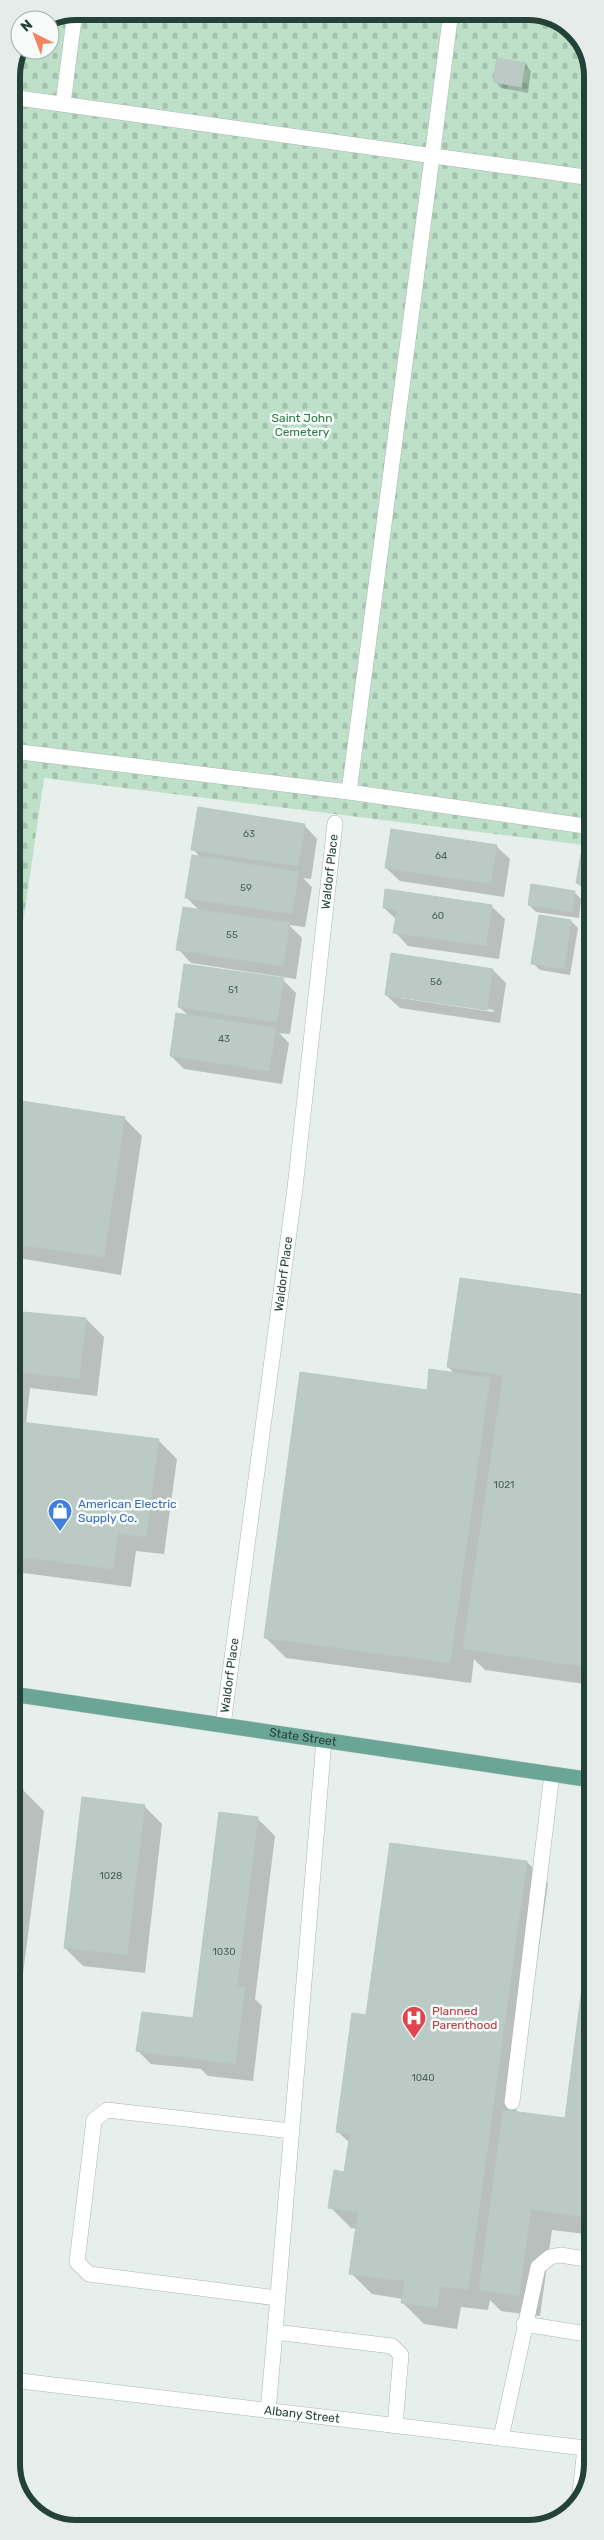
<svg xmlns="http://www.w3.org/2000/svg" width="604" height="2540" viewBox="0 0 604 2540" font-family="Rubik,sans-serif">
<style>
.cemetery{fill:url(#cemetery-stones)}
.shadow{fill:#0003;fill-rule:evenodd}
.building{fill:#bbcac4;stroke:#b8c9c2}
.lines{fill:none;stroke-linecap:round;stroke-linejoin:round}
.lane-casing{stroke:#a8b8b2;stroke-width:16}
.street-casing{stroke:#a8b8b2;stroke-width:16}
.secondary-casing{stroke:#a4bbb3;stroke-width:16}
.primary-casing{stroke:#c2cac8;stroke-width:16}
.lane{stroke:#fff;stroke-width:15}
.street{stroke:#fff;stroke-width:15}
.secondary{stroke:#fff;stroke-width:15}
.primary{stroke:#6aa596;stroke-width:15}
.labels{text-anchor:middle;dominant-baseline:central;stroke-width:5;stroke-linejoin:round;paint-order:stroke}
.number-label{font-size:10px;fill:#4a645c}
.park-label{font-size:12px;fill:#2d7a4b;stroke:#f7fbf9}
.street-label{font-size:12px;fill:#24423a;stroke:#f7fbf9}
.shop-label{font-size:12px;fill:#366cbe;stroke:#f7fbf9;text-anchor:start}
.health-label{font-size:12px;fill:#be3a42;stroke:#f7fbf9;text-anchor:start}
.rim{fill:none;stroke:#24423a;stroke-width:6}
</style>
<defs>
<pattern id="cemetery-stones" width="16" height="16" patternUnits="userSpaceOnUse" patternTransform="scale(1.25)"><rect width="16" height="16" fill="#bfe0c8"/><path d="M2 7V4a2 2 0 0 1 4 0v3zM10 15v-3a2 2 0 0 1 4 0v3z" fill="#a4c1ad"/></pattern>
</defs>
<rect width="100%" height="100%" fill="#e6efeb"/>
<path class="cemetery" d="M76,11L536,12L573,30L592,64V846L44,778L12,999L11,76L22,50H50V22Z"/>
<path class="shadow" d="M525,64L531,71L528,93L501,88L495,81Z
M304,825L317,839L311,879L303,878L312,887L305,927L289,925L302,938L296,979L191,963L178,949L200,911L187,898L201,858L193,849Z
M496,846L510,859L504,897L400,881L386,868Z
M592,857V896L577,883Z
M574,892L581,899L579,918L536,912L529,905Z
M491,906L505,919L499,959L408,946L395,932L397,920L384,908Z
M571,921L578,928L570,975L540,970L533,963Z
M493,970L506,983L500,1023L400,1008L386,995ZM400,996L494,1010L493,1012L400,998Z
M283,980L296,993L290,1034L279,1033L289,1043L282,1084L184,1069L171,1056L189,1016L179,1007Z
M16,1102L124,1118L142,1136L121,1275L12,1257V1131Z
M461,1279L592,1298V1685L485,1670L474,1659L471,1683L286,1658L265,1637L428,1391L455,1374L448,1367Z
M12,1313L86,1319L104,1337L97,1396L30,1388L26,1424L159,1441L177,1459L164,1554L136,1551L131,1587L15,1572L12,1568Z
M12,1788L22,1789L44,1811L13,2051Z
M144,1806L162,1824L145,1973L83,1966L65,1948Z
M257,1818L275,1836L255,1999L262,2006L253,2081L208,2076L201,2069L151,2064L138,2051L192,2019L194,2020Z
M527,1862L548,1883L516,2113L566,2120L592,1920L593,2235L552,2230L540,2316L501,2311L490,2300L488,2310L461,2307L457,2329L424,2324L403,2303V2299L372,2294L351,2273L357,2229L351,2228L330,2207L345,2174L350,2143L337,2131L367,2017Z"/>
<path class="building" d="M497,58L525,63L521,87L493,82Z
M198,807L305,824L298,866L191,850Z
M391,829L497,845L491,884L385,868Z
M581,854L592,855V885L576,883Z
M192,855L299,872L292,914L185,898Z
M531,884L575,891L572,912L528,905Z
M385,889L492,905L486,946L393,933L397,910L383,908Z
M183,907L290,923L283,966L176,950Z
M539,915L571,920L564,969L531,964Z
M391,953L493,969L487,1010L385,995Z
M184,964L284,978L277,1022L178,1007Z
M176,1013L276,1028L269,1071L170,1056Z
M15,1100L125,1117L104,1257L12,1244V1122Z
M460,1278L592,1296V1668L463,1649L503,1375L447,1367Z
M12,1311L86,1318L79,1379L13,1371L12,1377Z
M429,1369L490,1378L450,1663L264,1638L300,1372L427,1390Z
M13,1421L159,1439L146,1537L118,1533L113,1569L12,1556Z
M12,1787L23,1788L12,1875Z
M82,1797L145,1805L127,1955L64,1948Z
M219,1812L258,1817L237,1986L245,1987L235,2064L188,2058Z
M390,1843L527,1861L468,2290L440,2286L437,2308L401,2303L405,2281L349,2274L358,2212L328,2208L334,2170L344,2172L350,2134L336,2132L352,2013L366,2015Z
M592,1911L593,2218L531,2209L519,2295L479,2290L503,2110L565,2118Z
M142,2012L193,2018L188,2058L136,2051Z"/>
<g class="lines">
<defs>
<path id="lane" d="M11,97L592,178
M63,104L75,12
M12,751L349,792L592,827
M349,792L451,12
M512,2102L552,1774
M277,2298L89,2274L77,2262L94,2120L107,2110L291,2131
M524,2324L593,2335
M275,2332L324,1740
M268,2411L275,2332L392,2346L401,2355L395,2426
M501,2438L538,2267L550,2257L560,2255L593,2260
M579,2502L585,2448"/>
<g id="street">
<path id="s1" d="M223,1725L295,1188L335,823"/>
</g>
<g id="secondary">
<path id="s2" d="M12,2380L593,2449"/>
</g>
<g id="primary">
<path id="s3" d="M12,1694L592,1780"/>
</g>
</defs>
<use href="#lane" class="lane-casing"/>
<use href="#street" class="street-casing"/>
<use href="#secondary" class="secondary-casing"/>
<use href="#primary" class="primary-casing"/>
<use href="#lane" class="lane"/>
<use href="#street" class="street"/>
<use href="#secondary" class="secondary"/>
<use href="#primary" class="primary"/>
</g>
<defs>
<symbol id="shop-pin" viewBox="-11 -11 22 30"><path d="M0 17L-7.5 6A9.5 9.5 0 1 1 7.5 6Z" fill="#3f7fe0" stroke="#f7fbf9"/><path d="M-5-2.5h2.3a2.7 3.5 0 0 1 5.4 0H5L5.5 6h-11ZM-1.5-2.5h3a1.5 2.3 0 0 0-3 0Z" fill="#fff"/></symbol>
<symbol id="hospital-pin" viewBox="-11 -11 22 30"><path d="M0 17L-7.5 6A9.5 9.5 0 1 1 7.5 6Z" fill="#e0444e" stroke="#f7fbf9"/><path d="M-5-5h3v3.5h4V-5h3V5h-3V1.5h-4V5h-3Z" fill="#fff"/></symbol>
</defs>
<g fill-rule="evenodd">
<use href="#shop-pin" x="46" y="1497" width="28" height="38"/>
<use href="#hospital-pin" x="400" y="2004" width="28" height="38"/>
</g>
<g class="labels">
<g class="number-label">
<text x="249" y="834">63</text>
<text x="441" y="856">64</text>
<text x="246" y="888">59</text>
<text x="438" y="916">60</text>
<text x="232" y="935">55</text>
<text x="436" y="982">56</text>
<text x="233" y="990">51</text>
<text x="224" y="1039">43</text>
<text x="504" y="1485">1021</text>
<text x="111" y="1876">1028</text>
<text x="224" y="1952">1030</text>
<text x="423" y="2078">1040</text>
</g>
<g class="park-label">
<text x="302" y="418">Saint John<tspan x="302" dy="14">Cemetery</tspan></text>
</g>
<g class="street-label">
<text stroke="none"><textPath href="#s1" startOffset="860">Waldorf Place</textPath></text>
<text stroke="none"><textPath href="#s1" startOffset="455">Waldorf Place</textPath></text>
<text stroke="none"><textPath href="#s1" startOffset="50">Waldorf Place</textPath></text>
<text stroke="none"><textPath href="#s3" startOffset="294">State Street</textPath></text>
<text stroke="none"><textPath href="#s2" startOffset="292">Albany Street</textPath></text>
</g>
<g class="shop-label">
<text x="78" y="1504">American Electric<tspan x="78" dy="14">Supply Co.</tspan></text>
</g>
<g class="health-label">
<text x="432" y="2011">Planned<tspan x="432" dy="14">Parenthood</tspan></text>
</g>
</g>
<path d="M0 0H604V2540H0ZM76 20H528A56 56 0 0 1 584 76V2464A56 56 0 0 1 528 2520H76A56 56 0 0 1 20 2464V76A56 56 0 0 1 76 20Z" fill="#e6ecea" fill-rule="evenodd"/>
<path class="rim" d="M76 20H528A56 56 0 0 1 584 76V2464A56 56 0 0 1 528 2520H76A56 56 0 0 1 20 2464V76A56 56 0 0 1 76 20Z"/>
<g transform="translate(35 35) rotate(318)"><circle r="24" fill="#f7fbf9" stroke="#a3b1ad"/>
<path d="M0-4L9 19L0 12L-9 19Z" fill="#f4845f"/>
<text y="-8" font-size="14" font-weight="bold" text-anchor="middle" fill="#24423a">N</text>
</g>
</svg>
